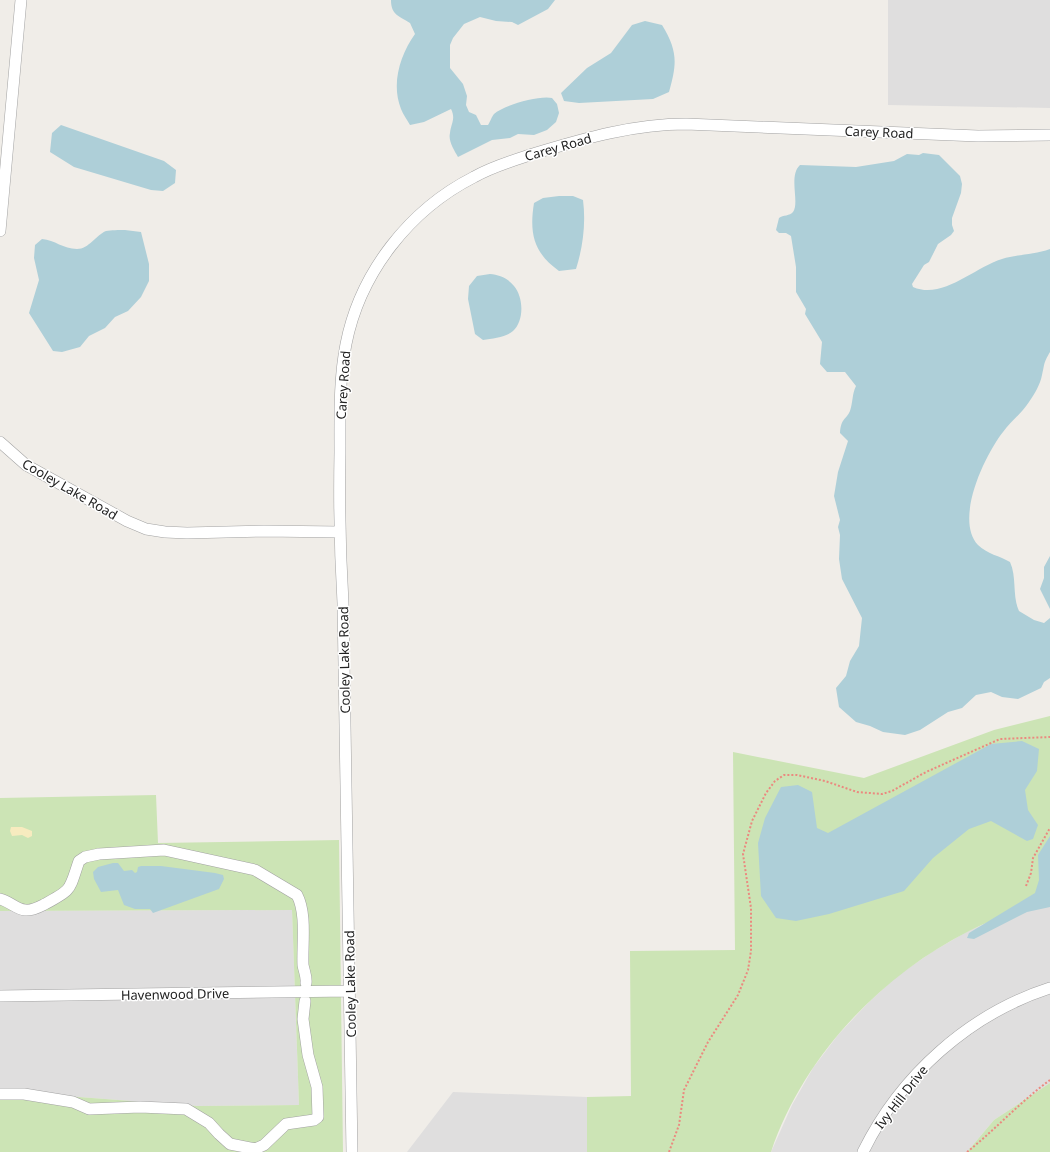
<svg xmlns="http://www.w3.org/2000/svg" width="1050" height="1152" viewBox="0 0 1050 1152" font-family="'Noto Sans',sans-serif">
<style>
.residential{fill:#dfdede}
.grass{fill:#cce4b5}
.sand{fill:#f7ebbf}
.water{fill:#aecfd8}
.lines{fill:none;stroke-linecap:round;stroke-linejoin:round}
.minor-casing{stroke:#a2a2a2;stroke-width:12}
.path{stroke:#eb897f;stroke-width:2;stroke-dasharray:2 2;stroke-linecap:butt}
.minor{stroke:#fff;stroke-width:11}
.labels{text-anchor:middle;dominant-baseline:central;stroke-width:3;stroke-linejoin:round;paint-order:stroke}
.street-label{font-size:13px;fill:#212121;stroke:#fff}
</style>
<rect width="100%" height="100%" fill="#f0ede8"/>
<path class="residential" d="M888,0H1050V108L888,105Z
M1050,897V1083L994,1120L967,1152H771L792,1105L813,1068L838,1035L867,1004L897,976L932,952L968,931Z
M292,910L299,1105L197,1106L0,1091V911Z
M453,1092L587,1097V1152H407Z"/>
<path class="grass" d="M1050,716V897C1023,908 995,918 969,931C880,976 803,1057 771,1152H587V1097L631,1096L630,951L735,950L733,752L864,778L994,730Z
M156,795L158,843L339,840L343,1152H0V1091L197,1106L299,1105L292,910L0,911V798Z
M1050,1083V1152H967L994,1120Z"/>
<path class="sand" d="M11,827H22L32,831V836L28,838L22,835L12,836L10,831Z"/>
<path class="water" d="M391,0H555L548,9L518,25L512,22L496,21L480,17L464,24L453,38L450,45V68L463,84L467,96L466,105L469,112L476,115L481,125H488C490,122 492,116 494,114C504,105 540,95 552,98L557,104L559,113L556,122L547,130L534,135L518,134L510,138L492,140L458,157C454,150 448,141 450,133C451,123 456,119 451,109L424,122L410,125C407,120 403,114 401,109C391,84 400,55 415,34L410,23C399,16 391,15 391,0Z
M645,21L662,25C678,51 677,64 669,92L653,99L579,103L564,101L561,93L587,68L611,53L632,25Z
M61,125L164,161L176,170L175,183L163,191L151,190L74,167L50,152L52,133Z
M923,153L939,155L960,176L962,184L961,193L952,218V225L954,231L951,235L938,244L929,262L924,265L912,284L913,287C943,300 973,268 1002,259C1018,254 1034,255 1050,249V352C1043,364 1045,363 1042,375C1040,385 1035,393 1029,402C1022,413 1011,421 1003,432C985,455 954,519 978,545C987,554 1000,556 1010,562C1017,577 1012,596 1019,611L1034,620L1044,623L1050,618V678L1044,682L1041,688L1018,699L1002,697L991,692L976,695L962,708L948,712L920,730L905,735L883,732L870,726L856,722L839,707L836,688L846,676L850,661L859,646L862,618L842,579L839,559L840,535L838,527L840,520L834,496L838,472L848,441L840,433C841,418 846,420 850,411C853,402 852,394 856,386L845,372H827L820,364L822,342L805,314L806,309L796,292V267L791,236L786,233H779L776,230L779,218C783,215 790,216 793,212C800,203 788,176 800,165L856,167L894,161L907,154L919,155Z
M559,196H573L583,200C586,223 583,247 576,269L559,271C534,253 529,234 534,203L543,198Z
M125,230L141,232L149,264V281L141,297L128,311L115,317L105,328L89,336L80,347L62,352L53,351L29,313L39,280L34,258L35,245L42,239C55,240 63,249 77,249C89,249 96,235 106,231C111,230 119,230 125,230Z
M490,274C499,275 508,278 514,286C524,298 524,321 513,331C505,338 493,338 483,340L475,334L468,299L469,286L477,276Z
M1050,556V609L1040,589L1044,578V567Z
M1022,741L1039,749L1037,771L1025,790L1028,810L1038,825L1033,839L1027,841L991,821L969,829L933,858L904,891L829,914L796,921L776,918L761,896L758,843L765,818L781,787L798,785L812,792L817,828L828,833L991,744Z
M1050,836V907L1027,912L974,939L967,938L969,933L1035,893L1039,880L1038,855Z
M113,863H118L124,871L132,870L135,873L137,872L138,867L141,866H161L215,873L223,875L224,879L219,889L153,913L150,909H135L124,905L118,890L101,892L94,879L93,872L98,867Z"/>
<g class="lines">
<defs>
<path id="minor" d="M0,231L21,0
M0,442L26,465L127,521L146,529L165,532L187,533L264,531L339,532
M0,899C9,901 16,909 25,910C32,911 39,907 45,904C73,889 69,890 79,861L85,857L99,854L164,850L255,870L297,895C307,914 302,945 303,965C304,971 307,977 306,983
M0,996L350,991
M0,1094H24L73,1102L89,1109L140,1107L186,1109L209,1123L219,1134L230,1144L255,1149L264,1145L286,1124L314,1120L318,1117L317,1087L308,1055L303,1019L305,1001
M352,1152L343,603C340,553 339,503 340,452C340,416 339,379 346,344C360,273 409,210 474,177C493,166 515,160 536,153C586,138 634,124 686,124L978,136L1050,135
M863,1152C900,1076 969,1014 1050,988"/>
</defs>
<use href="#minor" class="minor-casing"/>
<path class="path" d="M1026,886L1031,873L1033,858L1050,828
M669,1152L679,1125L684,1090L708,1042L738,995L748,970L751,951V908L743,854L752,821L766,793L775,781L784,775H797L825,781L857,792L882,794L892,791L926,772L1000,739L1050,737
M967,1152C996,1129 1020,1102 1050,1080"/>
<use href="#minor" class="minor"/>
</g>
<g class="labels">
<g class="street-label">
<text transform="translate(879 132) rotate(2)">Carey Road</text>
<text transform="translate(558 147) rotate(-16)">Carey Road</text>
<text transform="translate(343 385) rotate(-86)">Carey Road</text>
<text transform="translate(70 489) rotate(30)">Cooley Lake Road</text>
<text transform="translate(344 660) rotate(-91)">Cooley Lake Road</text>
<text transform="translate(350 984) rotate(-91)">Cooley Lake Road</text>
<text transform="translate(175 994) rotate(-1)">Havenwood Drive</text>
<text transform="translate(901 1097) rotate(-52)">Ivy Hill Drive</text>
</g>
</g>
</svg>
